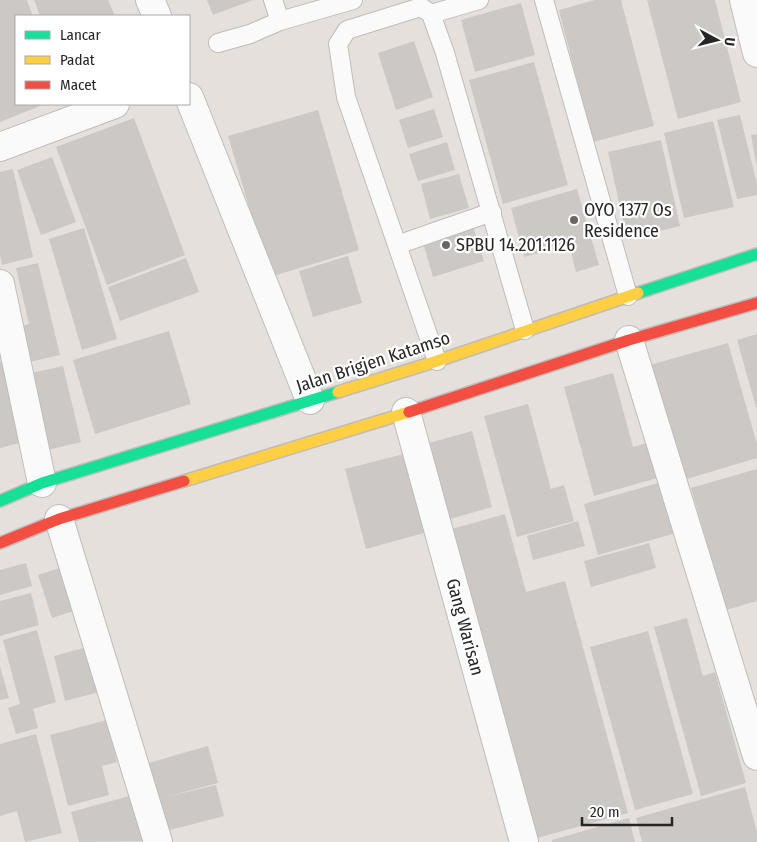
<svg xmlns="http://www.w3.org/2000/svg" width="757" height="842" viewBox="0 0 757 842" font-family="'Fira Sans Condensed',sans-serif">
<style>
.building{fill:#ccc8c6}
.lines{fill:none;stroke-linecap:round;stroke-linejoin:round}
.lane-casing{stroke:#bebdbe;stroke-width:20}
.street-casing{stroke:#bebdbe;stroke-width:30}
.fast-casing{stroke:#bebcbb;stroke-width:14}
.slow-casing{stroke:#bebcbb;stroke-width:14}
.jam-casing{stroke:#bebcbb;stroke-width:14}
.lane{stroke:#fbfafa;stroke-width:18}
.street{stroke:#fbfafa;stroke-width:28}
.fast{stroke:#16e098;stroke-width:11}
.slow{stroke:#ffcf43;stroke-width:11}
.jam{stroke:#f24e42;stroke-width:11}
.poi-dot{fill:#696766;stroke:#fff;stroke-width:2}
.labels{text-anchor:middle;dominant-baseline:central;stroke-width:4.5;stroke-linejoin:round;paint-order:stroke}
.poi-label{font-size:18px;fill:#262626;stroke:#fff;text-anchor:start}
.street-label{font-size:18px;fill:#262626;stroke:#fff}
</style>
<rect width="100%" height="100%" fill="#e5e0dc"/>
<path class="building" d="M0,0H27L33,16H16V104H45L0,122Z
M34,0H108L115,16H40Z
M207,0H253L213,15Z
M595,0H621L654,126L593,142L559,10Z
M647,0H715L741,102L678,119Z
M521,3L535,55L475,72L461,20Z
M414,41L433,97L396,110L378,53Z
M534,62L568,185L503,204L469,80Z
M434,109L443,137L408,148L399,120Z
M318,110L359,250L270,277L228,136Z
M740,115L757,184V195L737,199L717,120Z
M134,118L185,255L107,285L56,147Z
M713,121L734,207L684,218L664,133Z
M757,134V163H756L751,135Z
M661,140L680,226L627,239L608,152Z
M447,142L455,170L418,181L409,154Z
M52,157L76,222L41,235L17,170Z
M13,169L33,257L2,265L0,254V172Z
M459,174L469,208L430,219L421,184Z
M577,189L599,265L576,272L569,245L524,257L511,208Z
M472,223L484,261L433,277L422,239Z
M84,228L117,339L82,350L49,239Z
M348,256L362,303L313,317L299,271Z
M186,258L199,292L120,321L108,287Z
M38,263L60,355L25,363L17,327L29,324L16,268Z
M169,331L191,404L95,434L73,360Z
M757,334V407H756L737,340Z
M728,343L757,444V458L680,481L646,366Z
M7,360L27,441L0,448V362Z
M63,366L81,442L39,452L22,375Z
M613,373L633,447L654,441L664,476L594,496L564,387Z
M528,404L551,489L564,485L574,521L517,537L484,416Z
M472,431L492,507L440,522L418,446Z
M404,454L424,533L366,549L345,469Z
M757,469V601L726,610L691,488Z
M662,482L676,533L598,555L584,504Z
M505,514L526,592L565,581L628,813L537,838L452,529Z
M578,521L585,546L533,560L527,536Z
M649,543L656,568L591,587L584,561Z
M26,563L32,586L0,595V570Z
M66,566L80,609L52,618L38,575Z
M31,593L39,625L0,636V601Z
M687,618L703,676L715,672L746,783L701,796L654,627Z
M37,630L56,702L33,709L38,728L16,734L8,708L20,704L3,640Z
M648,631L693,794L635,810L590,647Z
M87,647L99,692L65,701L54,656Z
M0,666L9,698L0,700Z
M107,720L117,762L102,766L109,795L68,806L50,735Z
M36,734L62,833L25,842L17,811L0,816V744Z
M208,746L218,783L166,797L216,785L224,816L166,831L145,764Z
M745,787L757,832V842H642L636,818Z
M133,795L145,841L79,842L71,812Z
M629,818L635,842H552V840Z"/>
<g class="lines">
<defs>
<path id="lane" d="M273,0L280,21
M544,0L628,296
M431,14L479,0
M218,43L250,34L280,21L353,0
M397,245L492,212
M437,361L346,97L338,44L347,30L421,7L431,14L445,53L525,330"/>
<path id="street" d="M150,0L157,16
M744,0L757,53
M189,97L310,400
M0,147L115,104
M0,284L42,483
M629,340L757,756
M406,412L524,842
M59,519L158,842"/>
<path id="fast" d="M638,293L757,254
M0,501L42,483L338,392"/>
<path id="slow" d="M338,392L437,361L638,293
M184,481L409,412"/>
<path id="jam" d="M409,412L629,340L757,303
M0,543L59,519L184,481"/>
</defs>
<use href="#lane" class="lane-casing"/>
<use href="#street" class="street-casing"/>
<use href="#fast" class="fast-casing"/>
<use href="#slow" class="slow-casing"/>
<use href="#jam" class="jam-casing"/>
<use href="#lane" class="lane"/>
<use href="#street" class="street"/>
<use href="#fast" class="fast"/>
<use href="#slow" class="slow"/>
<use href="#jam" class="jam"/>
</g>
<g class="poi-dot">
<circle cx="574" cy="220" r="5"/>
<circle cx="446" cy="245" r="5"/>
</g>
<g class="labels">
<g class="poi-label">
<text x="584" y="210">OYO 1377 Os<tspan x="584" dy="21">Residence</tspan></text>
<text x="456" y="245">SPBU 14.201.1126</text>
</g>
<g class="street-label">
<text transform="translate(373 362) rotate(-18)">Jalan Brigjen Katamso</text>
<text transform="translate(465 627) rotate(75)">Gang Warisan</text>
</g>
</g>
<rect x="15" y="15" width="175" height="90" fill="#ffffff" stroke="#a8a8a8"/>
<rect x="25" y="31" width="25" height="8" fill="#16e098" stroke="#a8a8a8"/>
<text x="60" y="40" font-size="15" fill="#262626">Lancar</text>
<rect x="25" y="56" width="25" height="8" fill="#ffcf43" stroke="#a8a8a8"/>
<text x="60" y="65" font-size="15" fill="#262626">Padat</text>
<rect x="25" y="81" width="25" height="8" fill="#f24e42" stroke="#a8a8a8"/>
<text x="60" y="90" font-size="15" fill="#262626">Macet</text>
<g transform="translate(717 40) rotate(97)" stroke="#ffffff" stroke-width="4" paint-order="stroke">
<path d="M0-4L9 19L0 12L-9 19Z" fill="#262626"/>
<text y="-8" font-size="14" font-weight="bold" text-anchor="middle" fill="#262626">U</text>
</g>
<path d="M582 817v8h90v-8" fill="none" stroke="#262626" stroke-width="2.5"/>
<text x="590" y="817" font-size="15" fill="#262626" stroke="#ffffff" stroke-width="4" paint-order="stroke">20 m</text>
</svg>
